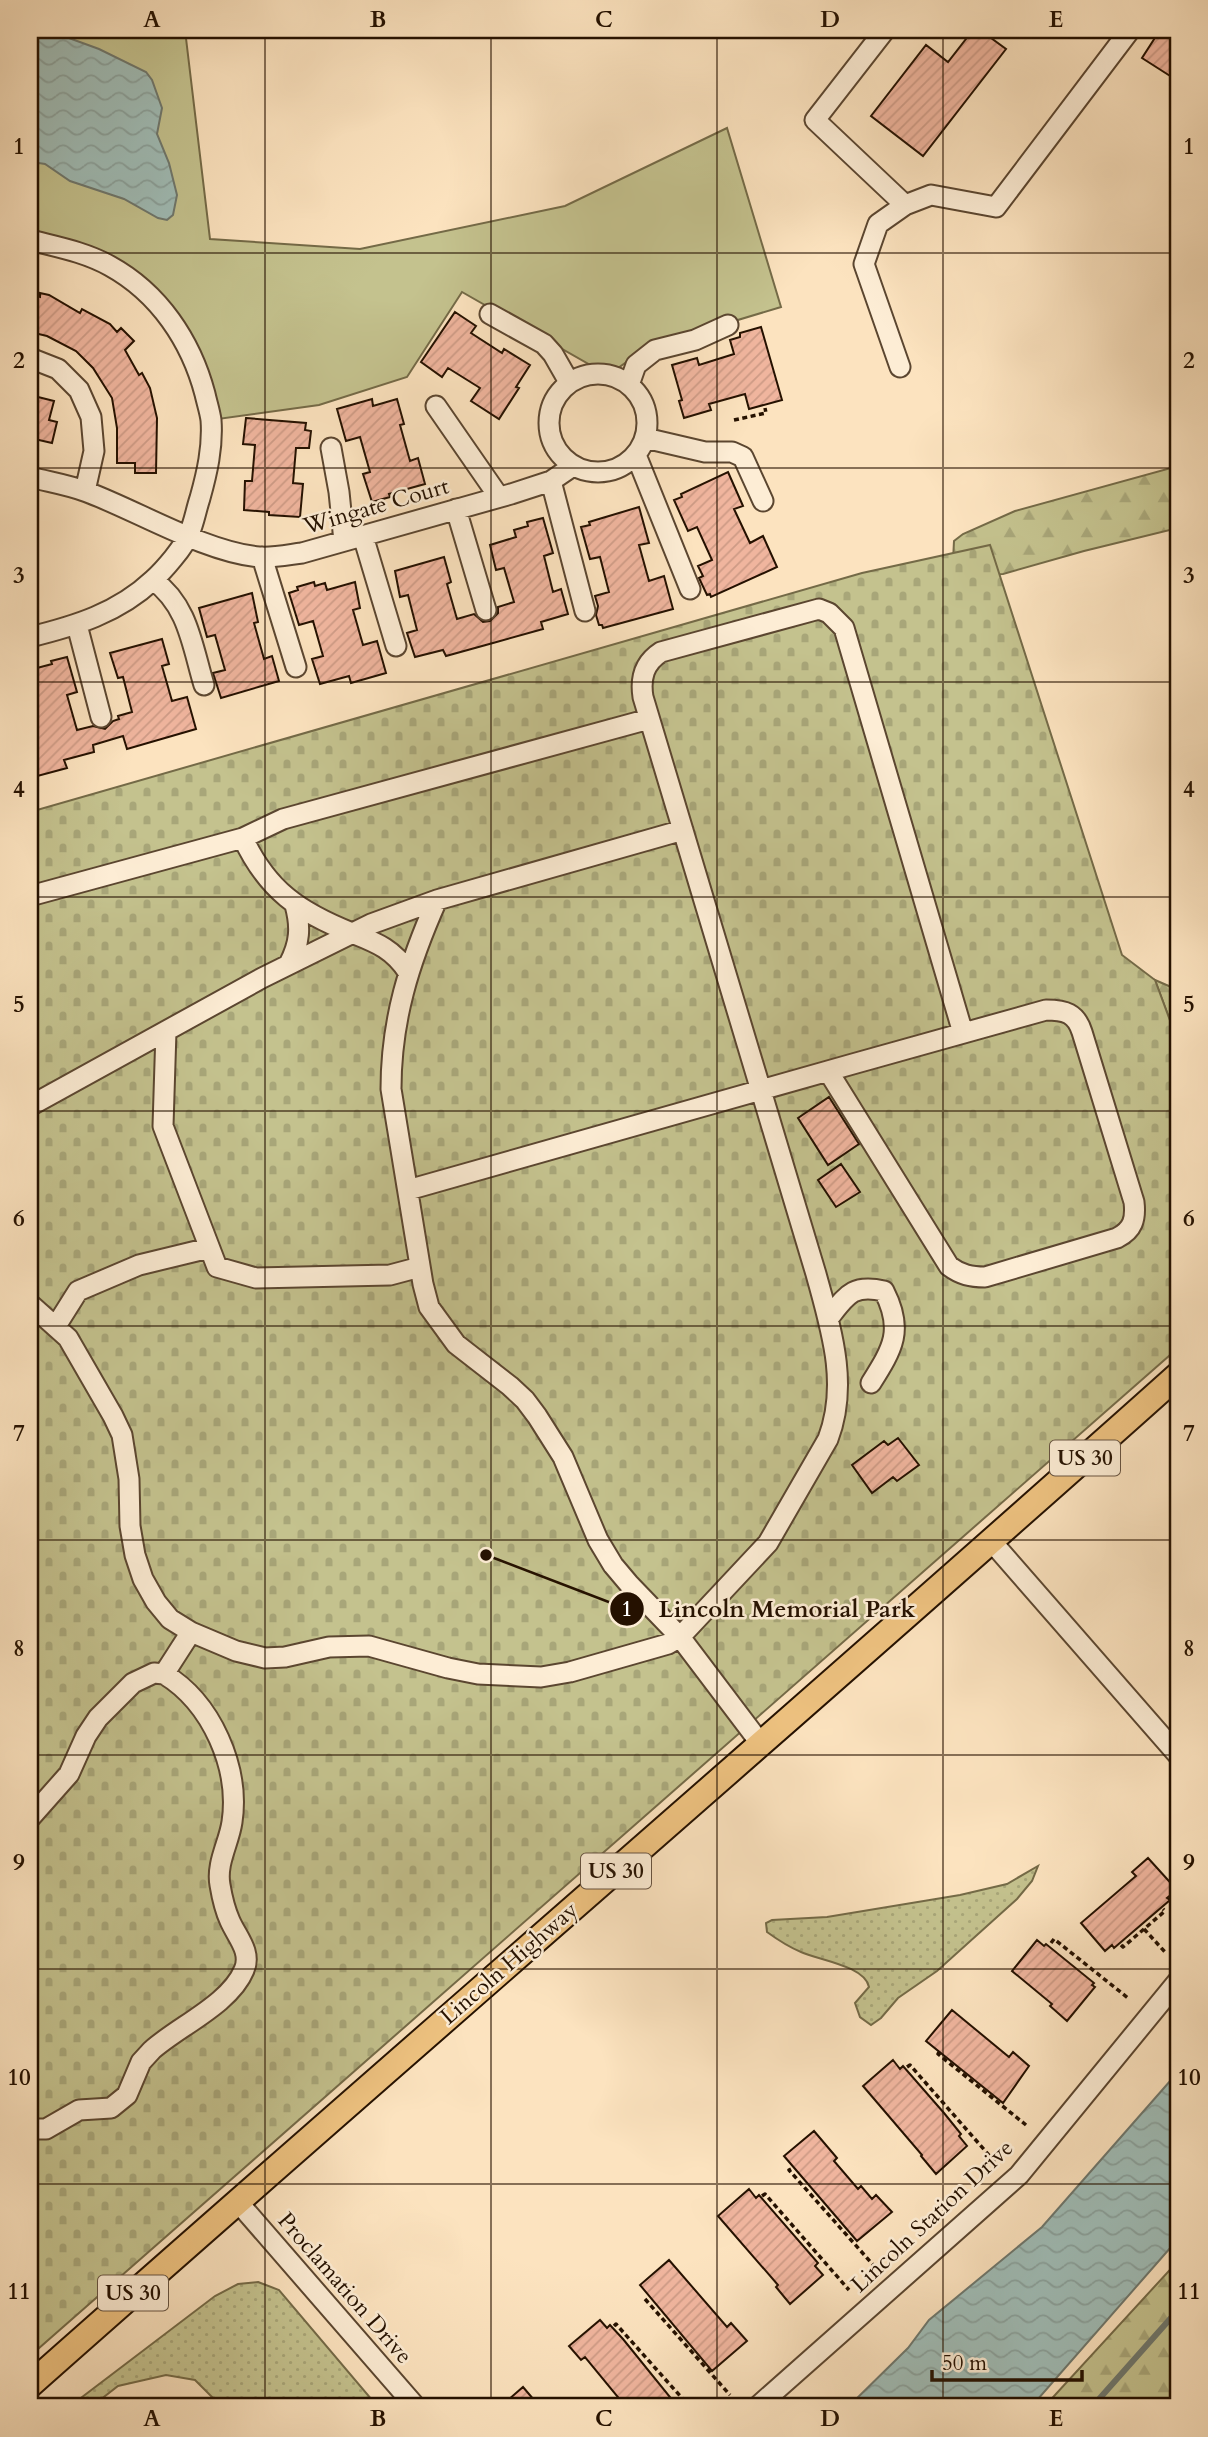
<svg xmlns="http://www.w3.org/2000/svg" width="1208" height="2437" viewBox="0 0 1208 2437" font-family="Cardo,serif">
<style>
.grass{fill:url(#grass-dots);stroke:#746a47;stroke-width:2}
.forest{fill:url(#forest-firs);stroke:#746a47;stroke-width:2}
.cemetery{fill:url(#cemetery-stones);stroke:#746a47;stroke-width:2}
.park{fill:#c4c28e;stroke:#746a47;stroke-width:2}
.water{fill:url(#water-waves);stroke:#6f786e;stroke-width:2}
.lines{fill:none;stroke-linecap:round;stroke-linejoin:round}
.stream{stroke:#6f786e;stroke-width:6}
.building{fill:url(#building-hatch);stroke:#251100;stroke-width:2}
.minor-casing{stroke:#5b4630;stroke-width:23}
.major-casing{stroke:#251100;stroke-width:28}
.path{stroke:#251100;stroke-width:3.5;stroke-dasharray:5 3.5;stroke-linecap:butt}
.minor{stroke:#fdedd5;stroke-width:19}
.major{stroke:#eec280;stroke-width:24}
.grid{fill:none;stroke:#251100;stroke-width:2;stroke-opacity:0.55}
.labels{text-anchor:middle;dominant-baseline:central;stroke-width:5;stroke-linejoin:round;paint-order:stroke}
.shield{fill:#fdedd5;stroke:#665340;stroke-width:2}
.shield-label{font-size:21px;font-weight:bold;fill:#251100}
.street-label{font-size:23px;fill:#251100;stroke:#fdedd5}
.leader{fill:none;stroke:#251100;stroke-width:2.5}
.callout-dot{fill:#251100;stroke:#fdedd5;stroke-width:2.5}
.mark-label{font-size:21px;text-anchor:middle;font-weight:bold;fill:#fff}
.callout-label{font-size:24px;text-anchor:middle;font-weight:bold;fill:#251100;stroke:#fdedd5;stroke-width:5;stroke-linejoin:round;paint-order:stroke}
.neatline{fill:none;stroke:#251100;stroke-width:2.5}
.grid-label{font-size:23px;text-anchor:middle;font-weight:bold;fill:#251100}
</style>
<defs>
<pattern id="grass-dots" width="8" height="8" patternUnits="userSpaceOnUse" patternTransform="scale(1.75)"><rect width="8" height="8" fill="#c4c28e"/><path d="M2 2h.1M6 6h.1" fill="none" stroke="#a8a679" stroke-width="1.8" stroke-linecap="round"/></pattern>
<pattern id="forest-firs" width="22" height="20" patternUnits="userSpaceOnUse" patternTransform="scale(1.75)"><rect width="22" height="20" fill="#c4c28e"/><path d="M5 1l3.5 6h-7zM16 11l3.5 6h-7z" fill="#a8a679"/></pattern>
<pattern id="cemetery-stones" width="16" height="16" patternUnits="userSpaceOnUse" patternTransform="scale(1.75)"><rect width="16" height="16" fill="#c4c28e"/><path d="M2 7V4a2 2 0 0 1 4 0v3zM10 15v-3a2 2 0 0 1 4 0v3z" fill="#a8a679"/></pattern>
<pattern id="water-waves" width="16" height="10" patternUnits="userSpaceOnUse" patternTransform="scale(1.75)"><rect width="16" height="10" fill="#a0bdb7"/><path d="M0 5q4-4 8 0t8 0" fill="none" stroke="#8aa19c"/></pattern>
<pattern id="building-hatch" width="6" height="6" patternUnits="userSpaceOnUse" patternTransform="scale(1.75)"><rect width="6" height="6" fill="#f0b59e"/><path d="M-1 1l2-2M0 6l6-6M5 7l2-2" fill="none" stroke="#ce9b86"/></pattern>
</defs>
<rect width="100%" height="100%" fill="#fce3bf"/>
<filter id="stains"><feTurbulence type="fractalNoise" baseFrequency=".00286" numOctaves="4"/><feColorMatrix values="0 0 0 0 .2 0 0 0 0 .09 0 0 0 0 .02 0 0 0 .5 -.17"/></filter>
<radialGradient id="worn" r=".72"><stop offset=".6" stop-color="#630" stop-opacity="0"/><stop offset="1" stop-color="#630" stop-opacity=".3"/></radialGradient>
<path class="grass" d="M1038,1866L1032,1881L1017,1899L937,1971L898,1998L881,2018L871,2025L860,2017L855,2003L869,1987C865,1966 819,1960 801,1952C789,1947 778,1940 767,1932L766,1923L772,1920L827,1917L960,1895L1007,1884Z
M258,2282L279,2290L378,2407H222L195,2380L166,2375L118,2386L91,2407H69L215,2296L238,2284Z"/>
<path class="forest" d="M1178,466V528L1084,551L1003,574L974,575L953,561L954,541L963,534L1015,511Z
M1155,980L1178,990V1042Z
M1178,2261V2407H1044Z"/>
<path class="cemetery" d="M990,545L1122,955L1155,980L1178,1042V1348L30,2356V812L862,573Z"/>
<path class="park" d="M30,30H185L210,239L360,249L565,206L727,128L781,307L648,347L608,375L462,292L407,377L319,405L211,420L198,367L134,283L30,240Z"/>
<path class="water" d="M30,30H47L99,49L146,72L152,80L162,108L157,134L169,163L177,195L173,215L167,220L158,218L124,199L70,181L45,164L39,163L30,172Z
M1178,2072V2239L1031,2407H848L908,2348L929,2320L1042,2227Z"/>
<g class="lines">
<path class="stream" d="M1092,2407L1178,2310"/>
</g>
<path class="building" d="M973,30H980L1006,49L923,156L871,116L926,45L948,62Z
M1160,30H1178V81L1142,58Z
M40,293L49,295L80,313L82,309L110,324L117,332L121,328L134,341L125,350L139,375L142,373L150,388L157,418L156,473H135V463H117V428L112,398L93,368L76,351L47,336L30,332V294L40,297Z
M455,312L476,326L471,333L502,353L504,349L530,365L516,387L519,388L499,419L471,401L480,388L448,368L442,377L421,362Z
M761,327L782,400L749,409L745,394L709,404L711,410L684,418L679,401L682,400L672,365L697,358L699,365L734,354L730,340L740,337V333Z
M34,396L54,401L49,420L57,422L52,443L30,438V413Z
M372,399L373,406L397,399L404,424L400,425L410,461L418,458L425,484L389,494L390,497L372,502L363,474L370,472L360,437L346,441L337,409Z
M246,418L306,423L305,430L311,431L309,448H296L293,483L303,484L300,517L269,515V512L244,510L245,481H252L255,445L243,444Z
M728,472L743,506L734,509L750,543L763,536L777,567L711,597L710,594L707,595L699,578L703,576L698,566L712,560L697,527L688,531L674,500L682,497L681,494Z
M639,507L649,543L639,545L649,581L664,576L673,609L603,628L602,625H599L596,615L598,606L595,596L609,592L600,557L590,559L581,527L590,525L589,522Z
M543,518L553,553L544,556L553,592L561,589L568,614L541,622L543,629L493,643L446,656L443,650L415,657L407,633L417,630L408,595L400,597L395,571L444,557L451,582L447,584L457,619L474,614L483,622L490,621L498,613V607L514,602L504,568L496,570L490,545L516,537L514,530L528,526L527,522Z
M314,582L315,586L325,583L327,590L355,582L360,608L353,610L363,645L377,641L386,673L351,683L349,676L320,684L312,659L323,656L313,621L299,625L289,593L298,590L297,587Z
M252,593L258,622L254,623L264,659L272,656L279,681L221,698L213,673L225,670L215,635L207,637L199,608Z
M162,639L169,664L162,666L172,701L187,697L196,729L127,749L123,736L93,745L94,752L64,760L67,768L30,778V743L37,741L30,713V675L38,672L37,668L52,664L51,661L67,657L77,692L67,695L77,730L93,726L105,729L113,721L119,719L118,716L132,712L123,677L118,678L110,653Z
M829,1097L859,1144L828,1165L798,1118Z
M841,1164L860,1192L836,1207L818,1180Z
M898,1438L919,1465L897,1481L893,1477L872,1493L852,1465L884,1441L888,1445Z
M1148,1858L1177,1890L1167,1898L1170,1900L1114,1948L1112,1945L1105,1951L1081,1923L1136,1876L1132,1872Z
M1037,1940L1044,1946L1046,1944L1094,1983L1092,1985L1095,1987L1067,2021L1050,2006L1052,2004L1012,1971Z
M952,2010L1009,2057L1013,2052L1029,2066L1003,2103L926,2041Z
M893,2060L900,2069L903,2066L944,2113L961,2134L959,2136L967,2146L936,2174L921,2156L922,2155L863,2086Z
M814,2131L837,2158L834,2161L858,2189L861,2186L872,2199L876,2195L892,2212L857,2241L784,2156Z
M749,2189L756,2198L759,2195L818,2263L815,2266L823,2275L790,2304L776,2287L778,2285L718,2216Z
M669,2260L727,2327L731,2323L747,2341L712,2371L640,2285Z
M600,2320L607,2328L610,2325L623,2339L678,2407H626L585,2357L581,2360L569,2346Z
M523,2387L540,2407H500Z"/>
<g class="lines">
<defs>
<path id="minor" d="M885,30L815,120L905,205
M30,240C57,247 85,252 110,266C159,293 191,341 205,394C207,403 210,412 211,420C213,447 207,473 200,498C196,510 194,523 189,534C184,547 164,570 153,580C118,613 75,626 30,637
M490,314L544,344L553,354L569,382
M30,358L58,369L79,390L91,417L94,451L85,491
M900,367L864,264L878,224L905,205L931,195L996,207L1130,30
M549 423a49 49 0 1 1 98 0a49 49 0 1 1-98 0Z
M629,385L636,365L655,350L695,340L728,325
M436,406L499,497
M645,438L705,452H732L743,457L763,501
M331,448L339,492L344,541
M636,455L690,589
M30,477C49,482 69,485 87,492C138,511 205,552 259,557C273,558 287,555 302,553L511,494L551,481L573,466
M551,481L585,611
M456,509L486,610
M363,536L396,646
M262,557L296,667
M153,580C188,605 192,645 204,685
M77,625L101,717
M243,838C267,890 299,912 352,933C377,943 393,949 408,972
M30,896L243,838L283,819L649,719
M437,900C409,963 391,1020 391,1089L423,1284L429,1307L456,1344L510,1386L525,1400L537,1416L563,1457L598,1540L613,1565L629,1584L680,1637L761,1744
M289,964C300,943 301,927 295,905
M166,1031L163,1126L217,1267L256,1278L390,1275L420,1267
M30,1106L262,978L371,924L437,900L683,830
M408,1190C620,1130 833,1069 1046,1010C1065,1010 1076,1013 1082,1032L1134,1202C1136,1219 1133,1230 1117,1238L985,1277C971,1277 961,1275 949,1266L828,1071
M30,1304L68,1338L113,1416L122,1435L129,1479L130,1526L135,1555L143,1579L156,1602L170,1619L191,1632L236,1651L265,1658L285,1657L329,1647L369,1646L448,1668L478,1674L541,1677L570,1672L668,1644L680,1637L768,1543L828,1439C849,1384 831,1329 816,1274L643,697C640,678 644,663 661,652L819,609L829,613L844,628L963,1033
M828,1319C847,1295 852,1284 884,1291C904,1330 893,1348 871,1383
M56,1326L78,1291L139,1265L209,1248
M992,1542L1178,1755
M30,1818L69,1774L86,1736L98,1718L133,1683L154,1673L164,1674
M30,2129H46L79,2110L111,2108L127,2095L141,2062L152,2050C179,2026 230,2004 244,1970C252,1952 237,1937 230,1921C225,1910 222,1897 220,1885C216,1863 229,1843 232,1822C240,1768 212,1703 164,1674L191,1632
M237,2201L416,2407
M757,2407L1019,2175L1178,1981"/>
<path id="major" d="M30,2385C411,2047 798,1715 1178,1375"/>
</defs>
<use href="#minor" class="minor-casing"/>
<use href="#major" class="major-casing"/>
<path class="path" d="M734,420L766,413L765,408
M1144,1929L1165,1952
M1051,1943L1054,1939L1128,1998
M1121,1945L1123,1947L1165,1911L1163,1909
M939,2052L938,2054L1026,2125
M907,2067L910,2065L995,2162
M791,2169L789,2170L875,2267
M762,2196L765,2194L849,2290
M645,2299L730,2395
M614,2326L616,2324L690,2407"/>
<use href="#minor" class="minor"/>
<use href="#major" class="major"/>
</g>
<path class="grid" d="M265,30V2407M491,30V2407M717,30V2407M943,30V2407M30,253H1178M30,468H1178M30,682H1178M30,897H1178M30,1111H1178M30,1326H1178M30,1540H1178M30,1755H1178M30,1969H1178M30,2184H1178"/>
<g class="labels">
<g class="shield">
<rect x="1050" y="1440.5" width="70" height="35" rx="5"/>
<rect x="581" y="1853.5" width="70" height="35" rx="5"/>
<rect x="98" y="2275.5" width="70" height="35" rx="5"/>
</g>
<g class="shield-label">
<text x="1085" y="1458">US 30</text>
<text x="616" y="1871">US 30</text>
<text x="133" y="2293">US 30</text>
</g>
<g class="street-label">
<text transform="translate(376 506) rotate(-16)">Wingate Court</text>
<text transform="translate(509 1963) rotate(-41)">Lincoln Highway</text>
<text transform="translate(932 2216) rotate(-43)">Lincoln Station Drive</text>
<text transform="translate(345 2288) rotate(49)">Proclamation Drive</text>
</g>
</g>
<path class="leader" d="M486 1555L627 1609"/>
<g class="callout-dot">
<circle cx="486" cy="1555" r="7"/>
<circle cx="627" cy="1609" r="18"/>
</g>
<g class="mark-label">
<text x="627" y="1616">1</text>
</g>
<g class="callout-label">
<text x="787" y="1617">Lincoln Memorial Park</text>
</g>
<rect width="1208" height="2437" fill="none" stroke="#fce3bf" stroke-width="77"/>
<path d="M932 2370v10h150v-10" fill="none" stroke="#251100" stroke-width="3.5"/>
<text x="942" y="2370" font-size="21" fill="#251100" stroke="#fdedd5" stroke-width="5" paint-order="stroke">50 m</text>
<rect x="38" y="38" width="1132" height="2360" class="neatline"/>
<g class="grid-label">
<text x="152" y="27">A</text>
<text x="378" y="27">B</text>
<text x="604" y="27">C</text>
<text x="830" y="27">D</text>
<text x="1056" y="27">E</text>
<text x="19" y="154">1</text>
<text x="1189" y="154">1</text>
<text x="19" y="368">2</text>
<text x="1189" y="368">2</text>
<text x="19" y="583">3</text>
<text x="1189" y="583">3</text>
<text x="19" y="797">4</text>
<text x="1189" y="797">4</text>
<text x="19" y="1012">5</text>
<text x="1189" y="1012">5</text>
<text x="19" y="1226">6</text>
<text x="1189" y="1226">6</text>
<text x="19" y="1441">7</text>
<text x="1189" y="1441">7</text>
<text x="19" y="1656">8</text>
<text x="1189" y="1656">8</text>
<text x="19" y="1870">9</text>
<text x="1189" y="1870">9</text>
<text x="19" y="2085">10</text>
<text x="1189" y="2085">10</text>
<text x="19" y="2299">11</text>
<text x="1189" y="2299">11</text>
<text x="152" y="2426">A</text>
<text x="378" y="2426">B</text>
<text x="604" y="2426">C</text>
<text x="830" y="2426">D</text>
<text x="1056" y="2426">E</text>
</g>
<rect width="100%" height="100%" filter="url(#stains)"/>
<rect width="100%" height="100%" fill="url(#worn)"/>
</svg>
